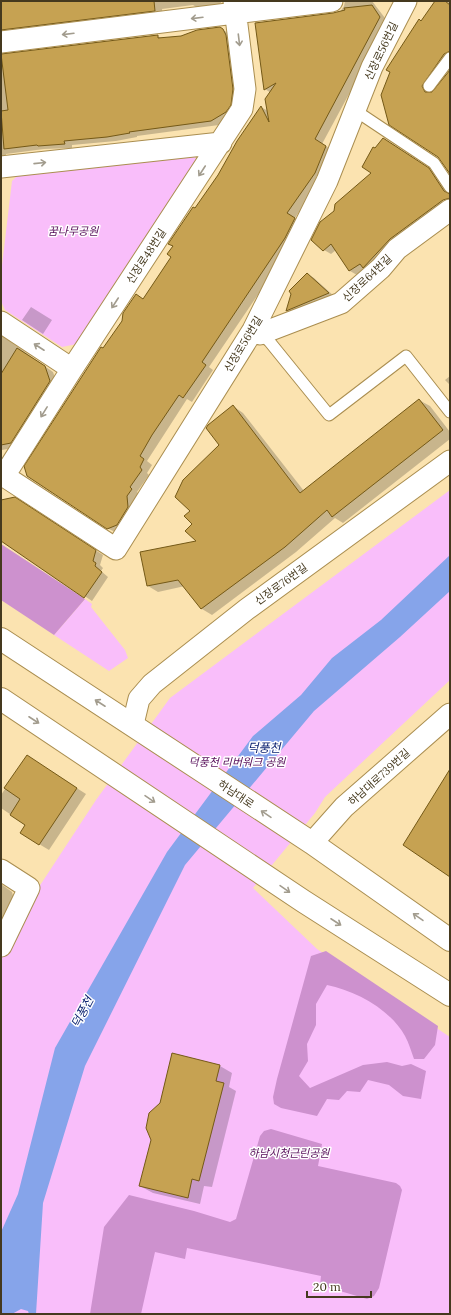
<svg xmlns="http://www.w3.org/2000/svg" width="451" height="1315" viewBox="0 0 451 1315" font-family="Lora,'Noto Sans KR',serif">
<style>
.green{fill:#f9befa}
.forest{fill:#cd91ce}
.water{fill:#86a4ea}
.shadow{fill:#0003}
.building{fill:#c6a252;stroke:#745917}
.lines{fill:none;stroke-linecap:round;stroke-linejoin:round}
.service-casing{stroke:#aa8e50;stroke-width:13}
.minor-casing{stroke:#aa8e50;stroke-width:23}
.primary-casing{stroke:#aa8e50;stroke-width:24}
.service{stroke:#fff;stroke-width:11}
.minor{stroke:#fff;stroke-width:21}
.primary{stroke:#fff;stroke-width:22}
.oneway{stroke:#a29c8e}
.labels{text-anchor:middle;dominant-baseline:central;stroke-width:3;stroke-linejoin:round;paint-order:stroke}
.street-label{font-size:11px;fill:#45391e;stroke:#fff}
.park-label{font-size:11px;font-style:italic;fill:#550c58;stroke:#fff}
.water-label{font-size:12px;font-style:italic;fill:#0d2371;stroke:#fff}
</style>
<rect width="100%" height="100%" fill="#fbe3b0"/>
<path class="green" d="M189,148L198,162L77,344L62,347L5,310L1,301V274L12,181L23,170Z
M450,490V680L325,797L315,813L253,888L317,949L450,1037V1314H1V960L35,893L96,800L170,698Z
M85,599L92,604L91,607L125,650L128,658L109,671L54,635Z"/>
<path class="forest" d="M1,544L85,599L54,635L1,600Z
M326,951L438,1026L435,1045L424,1059H414C411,1051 409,1043 405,1036C390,1009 356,991 327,985L316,1004V1025L307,1044L308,1061L299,1076L310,1088L363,1065L387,1062L402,1066L411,1064L426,1071L421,1099L403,1096L389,1085L368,1080L360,1092L347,1091L339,1100L327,1099L317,1116L281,1108L274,1104L273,1097L277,1079L311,956Z
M271,1129L322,1144L318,1166L396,1183L400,1186L402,1190L379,1288L374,1296L367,1299L320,1285L321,1276L187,1248L185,1259L155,1252L141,1314H90L104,1227L129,1195L194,1211L230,1222L236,1219L260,1136L264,1131Z"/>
<path class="water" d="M450,555V591L400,637L314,711L185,865L85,1066L43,1203L36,1314H29L28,1311L21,1309L12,1314H1V1232L18,1194L55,1048L167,852L253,736L301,695L332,658L381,620Z"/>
<path class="shadow" d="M1,1H222L217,8L201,10L193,5L162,9L163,15L1,38Z
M345,1H372L388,22L322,144L334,151L323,177L295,218L303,223L293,243L209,367L213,370L192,402L187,399L147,461L152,465L147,473L149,475L137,492L139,494L115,532L107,528L103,349L144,300L172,257L174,247L169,244L219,175L261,107L268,111L271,93L265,89L256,24L334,14L340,12L344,6Z
M436,1H450V61L429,90L430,93L435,91L450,71V173L439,157L390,124L422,22Z
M220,28L231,35L241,94L234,116L219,125L137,136V137L116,141L72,145V148L44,149L6,154V156L1,157V55L157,36L163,39L181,37Z
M391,143L436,173L450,195L441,201L446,207L357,275L350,271L336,250L331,254L324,250L335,211L373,173Z
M307,274L314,278L335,297L294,315L287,311L292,294Z
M31,307L52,320L43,334L22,320Z
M1,335L53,372L58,386L19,447L2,450Z
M450,376V385L445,380Z
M419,400L430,406L450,432V439L343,523L335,518L296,552L212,615L202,609L185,586L158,592L148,586L198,542L191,511L220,445L233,406L243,413L304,491Z
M1,501L22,503L103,555L100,565L103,568L101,571L108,577L92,601L1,540Z
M27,756L86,794L49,850L39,844L26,825L1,808V795Z
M1,884L12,892L15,903L1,922Z
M172,1054L220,1066L232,1073L229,1087L236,1091L212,1187L204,1186L200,1204L153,1193L140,1186Z"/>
<path class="building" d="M1,1H154L155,11L1,30Z
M435,1H445L450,5V51L444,54L422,86L425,92H432L450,70V174L438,157L389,125L381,95L390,72L386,70L419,19L421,21Z
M372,5L380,17L315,139L326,146L315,173L287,213L295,218L285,238L202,362L206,365L183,398L179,395L152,435L140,456L144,459L140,467L142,470L130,487L132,489L127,496L128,507L117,525L107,529L27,476L24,466L101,347L103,348L122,321L123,313L136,294L143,299L171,257L167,254L173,246L168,244L193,207L195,208L218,175L237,141L261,106L269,122L265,99L276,83L264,90L255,23L333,13L345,10L344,8Z
M220,27L223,29L226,35L233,89L231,105L226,112L211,121L129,132L130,133L107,137L64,141L65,144L38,146L37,145L4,149L1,111L8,110L1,54L158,35V38L181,36L197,30Z
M383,138L429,168L444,191L450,194V198L443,200L390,239L363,268L360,264L349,271L331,244L323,251L311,240L320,222L334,211L335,204L371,173L362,167L373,147L375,148Z
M307,273L329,293L286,311L291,294L289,291Z
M17,348L45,366L50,381L11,443L1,445V374Z
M419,399L443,430L332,517L327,510L285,547L201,609L178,580L147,586L140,552L196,541L185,531L192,524L184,516L190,511L175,497L183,480L219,445L206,428L208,425L233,405L300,493Z
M15,497L96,550L93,561L96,563L95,566L102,572L84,598L1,541V500Z
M27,755L77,788L39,845L20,833L25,825L10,815L20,799L4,788Z
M450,769V877L403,845Z
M172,1053L220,1065L216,1081L224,1083L199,1181L192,1179L188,1198L139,1186L151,1140L146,1128L149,1113L160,1103Z"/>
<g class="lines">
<defs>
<path id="service" d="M429,86L450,58
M356,111L434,163L450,187
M260,334L269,341L329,415L406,356L450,412"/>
<path id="minor" d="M1,42L332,1
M1,167L221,143
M1,322L72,369
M253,330L260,334L341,303L381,268L397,249L450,210
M1,474L116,549L253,330L327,181L372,67L406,1
M4,476L72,369L242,109L245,89L234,1
M133,724L139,699L152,684L247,609L450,461
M312,843L344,807L450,714
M1,870L29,888L1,946"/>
<path id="primary" d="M1,639L312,843L450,940
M1,699L303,901L450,995"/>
</defs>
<use href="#service" class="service-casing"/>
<use href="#minor" class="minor-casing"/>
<use href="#primary" class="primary-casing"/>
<use href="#service" class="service"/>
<use href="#minor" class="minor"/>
<use href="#primary" class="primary"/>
</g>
<defs><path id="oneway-shaft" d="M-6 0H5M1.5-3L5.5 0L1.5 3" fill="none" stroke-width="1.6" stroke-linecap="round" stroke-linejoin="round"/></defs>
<g class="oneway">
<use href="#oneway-shaft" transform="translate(197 18) rotate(173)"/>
<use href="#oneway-shaft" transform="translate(68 34) rotate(173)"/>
<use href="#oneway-shaft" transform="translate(239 40) rotate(83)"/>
<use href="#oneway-shaft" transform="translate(40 163) rotate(-6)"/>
<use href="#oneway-shaft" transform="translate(202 171) rotate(123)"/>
<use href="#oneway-shaft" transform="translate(115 303) rotate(123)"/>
<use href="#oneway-shaft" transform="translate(39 347) rotate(-147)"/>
<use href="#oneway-shaft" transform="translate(44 412) rotate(122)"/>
<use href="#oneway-shaft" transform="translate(100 703) rotate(-147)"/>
<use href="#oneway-shaft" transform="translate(34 720) rotate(33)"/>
<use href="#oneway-shaft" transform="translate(150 799) rotate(34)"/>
<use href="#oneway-shaft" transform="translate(266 814) rotate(-146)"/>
<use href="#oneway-shaft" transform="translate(285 889) rotate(35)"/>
<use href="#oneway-shaft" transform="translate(418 917) rotate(-145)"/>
<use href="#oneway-shaft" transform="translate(336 922) rotate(33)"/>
</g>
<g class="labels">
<g class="street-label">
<text transform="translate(381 51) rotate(-65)">신장로56번길</text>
<text transform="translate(146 256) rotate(-57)">신장로48번길</text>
<text transform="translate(367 278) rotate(-43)">신장로64번길</text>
<text transform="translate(243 344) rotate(-59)">신장로56번길</text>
<text transform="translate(281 584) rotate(-36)">신장로76번길</text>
<text transform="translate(379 777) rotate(-42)">하남대로739번길</text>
<text transform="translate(236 794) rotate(34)">하남대로</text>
</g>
<g class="park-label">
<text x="73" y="231">꿈나무공원</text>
<text x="237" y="762">덕풍천 리버워크 공원</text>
<text x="289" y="1153">하남시청근린공원</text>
</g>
<g class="water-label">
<text x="264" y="747">덕풍천</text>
<text transform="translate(82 1012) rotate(-62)">덕풍천</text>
</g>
</g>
<rect width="451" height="1315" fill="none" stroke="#45391e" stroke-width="4"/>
<path d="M307 1291v6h64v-6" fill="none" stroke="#45391e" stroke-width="2"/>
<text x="313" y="1291" font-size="12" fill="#45391e" stroke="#ffffff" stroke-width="3" paint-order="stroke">20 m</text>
</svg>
